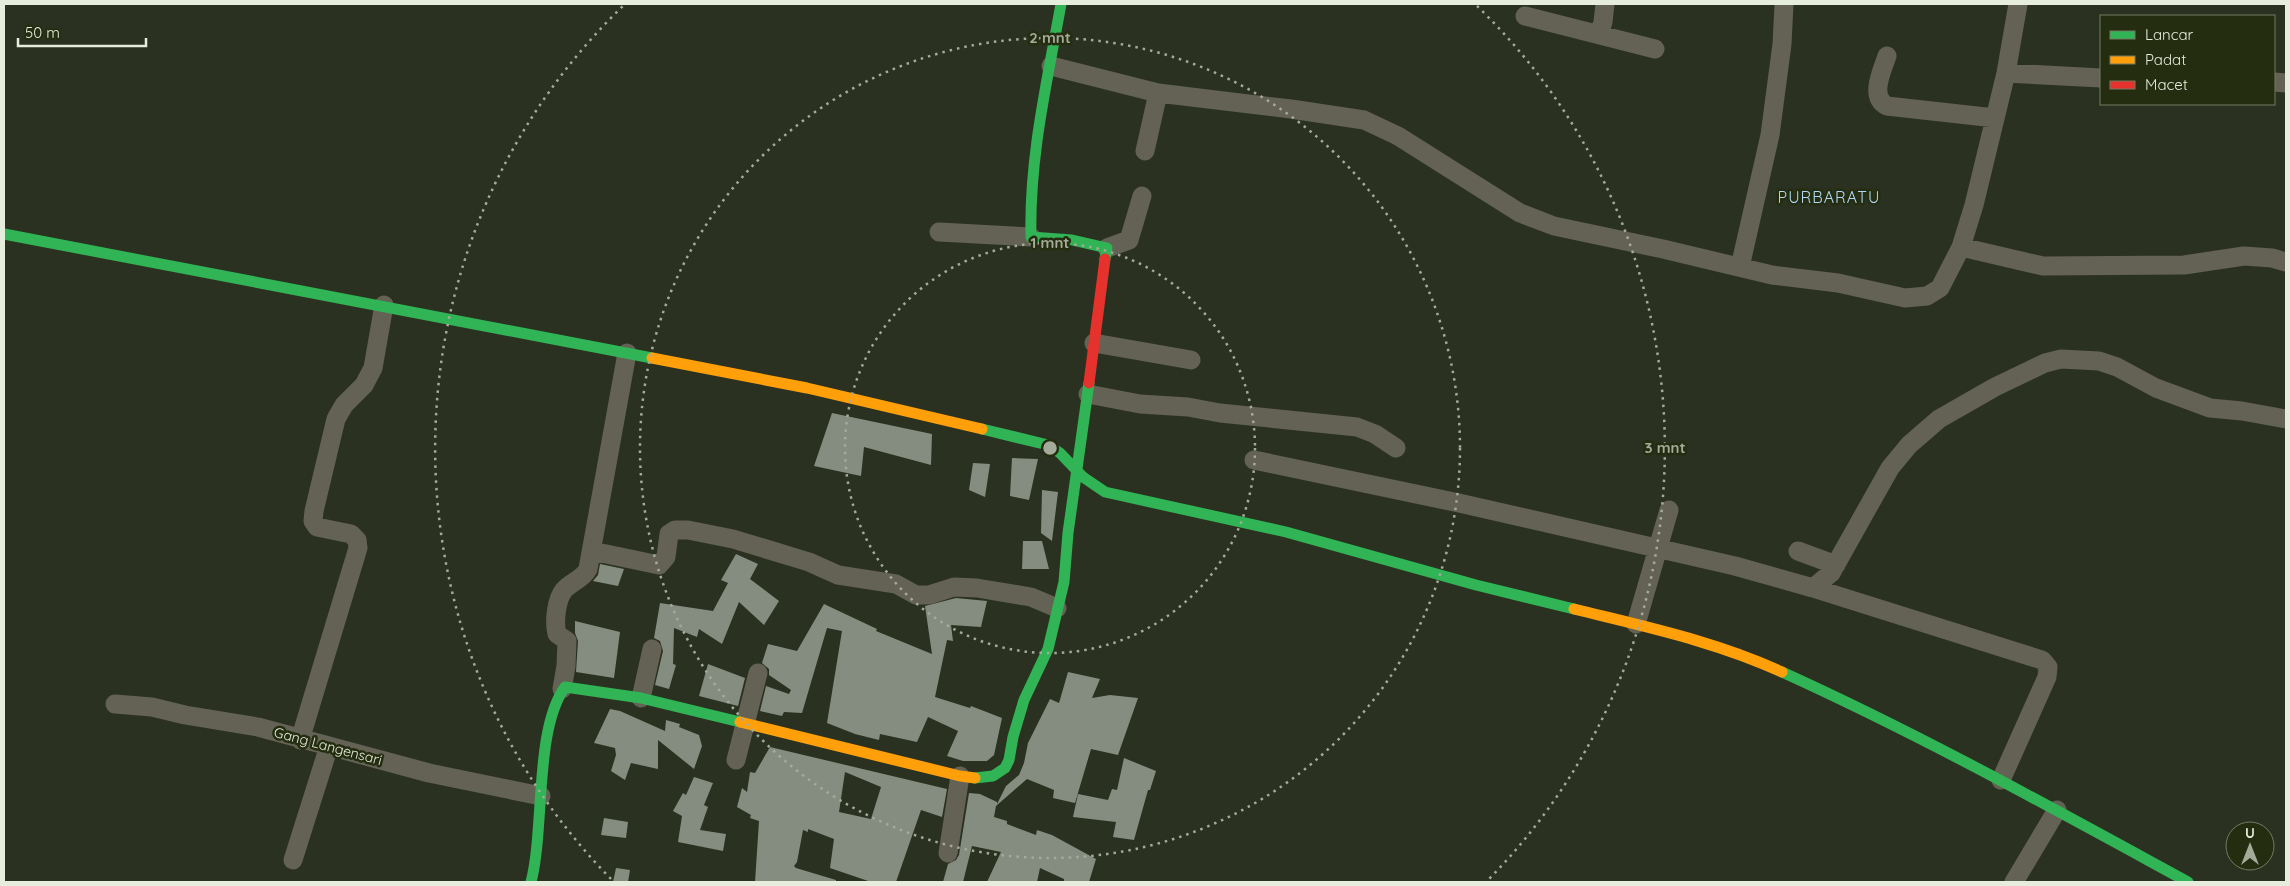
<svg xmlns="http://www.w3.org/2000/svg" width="2290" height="886" viewBox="0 0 2290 886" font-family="Quicksand,sans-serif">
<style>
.building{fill:#858d80;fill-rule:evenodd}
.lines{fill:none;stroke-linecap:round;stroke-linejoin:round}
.street{stroke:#636254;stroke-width:19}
.fast{stroke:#30b455;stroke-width:11}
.slow{stroke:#ff9f0a;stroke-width:11}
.jam{stroke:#e5322d;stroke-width:11}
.ring{fill:none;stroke:#a5ab9a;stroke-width:2.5;stroke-dasharray:2.5 5}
.labels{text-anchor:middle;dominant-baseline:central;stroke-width:5;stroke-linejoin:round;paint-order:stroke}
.street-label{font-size:14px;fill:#e7eddc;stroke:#242d10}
.quarter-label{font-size:16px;letter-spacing:1px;fill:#b0d8f7;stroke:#242d10}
.centre{fill:#a5ab9a;stroke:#242d10;stroke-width:2.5}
.ring-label{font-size:15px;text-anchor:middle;font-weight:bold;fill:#a5ab9a;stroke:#242d10;stroke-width:5;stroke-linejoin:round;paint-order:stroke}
</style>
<rect width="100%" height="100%" fill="#2b3120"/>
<path class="building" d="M832,413L932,434L931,465L864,447L861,476L814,466Z
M1012,458L1038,459L1029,500L1010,496Z
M973,463L990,464L985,497L969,490Z
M1042,490L1058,492L1052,541L1041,533Z
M1023,541H1042L1049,569H1022Z
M736,554L758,564L750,579L779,601L764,625L739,602L722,644L699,629L697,637L674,628L673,664L676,665L669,689L655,685L663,651L660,641L654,638L660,603L713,611L728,583L721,580Z
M600,564L624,569L618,586L593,581L598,575Z
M956,598L987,601L981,627L951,625L953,641L947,640L935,697L970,708L971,706L1002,718L994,755L987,761H963L947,756L958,731L928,717L917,742L880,734L879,740L855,734L827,723L842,631L827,628L802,713L784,712L782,716L760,711L766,686L789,694L791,690L769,675V669L762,663L768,644L797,651L824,604L877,629L876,631L932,654L925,606Z
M575,621L620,632L614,678L576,672L578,641L575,633Z
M708,664L745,678L738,706L699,696Z
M1068,672L1100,679L1092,698L1110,695L1138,698L1118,755L1091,749L1075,803L1053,798L1054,790L1027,779L996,806L994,817L1007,821V824L1036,835L1037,830L1052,835L1096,859L1089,882H1064V879L1040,868L1037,882H987L1001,852L972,846L963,882H943L948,864L956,860L959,855L969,793L980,794L997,802V804L1006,786L1019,775L1024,763L1028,743L1050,699L1059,703Z
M610,709L620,711L665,731L666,720L680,724L679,727L699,735L702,746L694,769L658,740V769L631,763L625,780L611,771L616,755L615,748L594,743Z
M770,747L947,789L942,817L921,810L896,882H871L830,868L834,839L808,829V832L803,830L797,862L794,866L796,868L836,880V882H755L759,821L750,818L751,815L737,807L742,788L747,792L750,772L755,773ZM845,772L881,787L871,819L839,812Z
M1124,758L1156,771L1150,790H1148L1134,840L1113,837L1116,822L1073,817L1078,794L1108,800L1112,789L1117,790Z
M694,777L713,783L704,805L708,807L700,830L726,834L723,851L678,842L682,816L673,811L683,793L686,795Z
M604,818L628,822L626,838L601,835Z
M616,868L630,870L628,882H613Z"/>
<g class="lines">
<path class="street" d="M1525,16L1655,49
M1599,35L1603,22L1605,4
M1887,56C1882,71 1869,97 1887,106L1995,118
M1051,66L1158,93L1291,109L1364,120L1398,136L1520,213L1554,226L1663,249L1772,275L1838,283L1905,298L1927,296L1940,288L1961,247L1974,205L2006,73L2018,4
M2006,73L2101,78
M2274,82L2286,83
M1145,151L1158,93
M939,232L1031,237
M1961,247L2043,266L2184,265L2244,256L2272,258L2286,262
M1107,248L1129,240L1142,196
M1740,267L1770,135L1782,44L1784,4
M1094,343L1191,360
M1088,394L1140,404L1188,407L1220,413L1357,427L1375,434L1396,448
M1254,460L1459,503L1735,566L1813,588L2042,660L2048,667L2047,677L2001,780
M592,551L659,565L666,557L669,534L675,530H688L733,539L809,562L838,575L896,584L916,595H929L954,587L977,588L1031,597L1057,608
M1798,551L1836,565
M1813,588L1831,573L1890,468L1909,445L1939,419L1995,387L2045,363L2061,359L2099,361L2117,367L2156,388L2210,408L2242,411L2286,419
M1636,624L1669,510
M562,689L566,666L567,641L557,634C554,622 556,600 564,590C572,581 582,580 588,569L627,353
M641,698L652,649
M115,704L152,707L185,715L258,727L429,773L541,796
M300,740L358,548L357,540L351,534L317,527L313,521L314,511L336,419L344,405L364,385L373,368L384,305
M736,760L758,673
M948,853L960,776
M293,860L329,746
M2014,882L2057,810"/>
<path class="fast" d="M1061,4C1047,82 1029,158 1031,237L1072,240L1107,248L1105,259
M4,234L652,358
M982,429L1048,445L1060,453L1083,477L1105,492L1286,532L1476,585L1574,609
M1782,672C1921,735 2054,809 2188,882
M975,778L993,776L1005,768L1009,760L1013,737L1024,700L1048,649L1064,582L1068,533L1089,383
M531,882C545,828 534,730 565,687L641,698L740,722"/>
<path class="slow" d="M652,358L807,388L982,429
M1574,609C1646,627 1714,641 1782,672
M740,722L960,776L975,778"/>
<path class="jam" d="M1089,383L1105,259"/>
</g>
<g class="ring">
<circle cx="1050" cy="448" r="205"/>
<circle cx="1050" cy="448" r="410"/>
<path d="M611 879A615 615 0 0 1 623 6M1477 6A615 615 0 0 1 1489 879"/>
</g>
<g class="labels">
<g class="street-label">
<text transform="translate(328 746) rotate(15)">Gang Langensari</text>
</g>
<g class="quarter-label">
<text x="1829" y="197">PURBARATU</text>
</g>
</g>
<circle cx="1050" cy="448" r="8" class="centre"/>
<g class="ring-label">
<text x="1050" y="43">2 mnt</text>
<text x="1050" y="248">1 mnt</text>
<text x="1665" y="453">3 mnt</text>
</g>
<rect width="2290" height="886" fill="none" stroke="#e7eddc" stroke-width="10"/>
<rect x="2100" y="15" width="175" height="90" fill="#242d10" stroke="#727a62"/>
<rect x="2110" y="31" width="25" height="8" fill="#30b455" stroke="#727a62"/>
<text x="2145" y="40" font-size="15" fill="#e7eddc">Lancar</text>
<rect x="2110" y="56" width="25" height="8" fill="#ff9f0a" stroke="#727a62"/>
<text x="2145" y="65" font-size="15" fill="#e7eddc">Padat</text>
<rect x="2110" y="81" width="25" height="8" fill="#e5322d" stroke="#727a62"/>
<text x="2145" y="90" font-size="15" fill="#e7eddc">Macet</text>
<g transform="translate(2250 846)"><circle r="24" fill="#242d10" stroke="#727a62"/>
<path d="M0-4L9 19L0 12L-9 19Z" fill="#a5ab9a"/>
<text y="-8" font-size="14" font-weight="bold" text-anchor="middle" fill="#e7eddc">U</text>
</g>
<path d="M18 38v8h128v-8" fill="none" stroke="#e7eddc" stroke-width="2.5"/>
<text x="25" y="38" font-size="15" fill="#e7eddc" stroke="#242d10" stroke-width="4" paint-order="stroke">50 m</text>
</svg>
